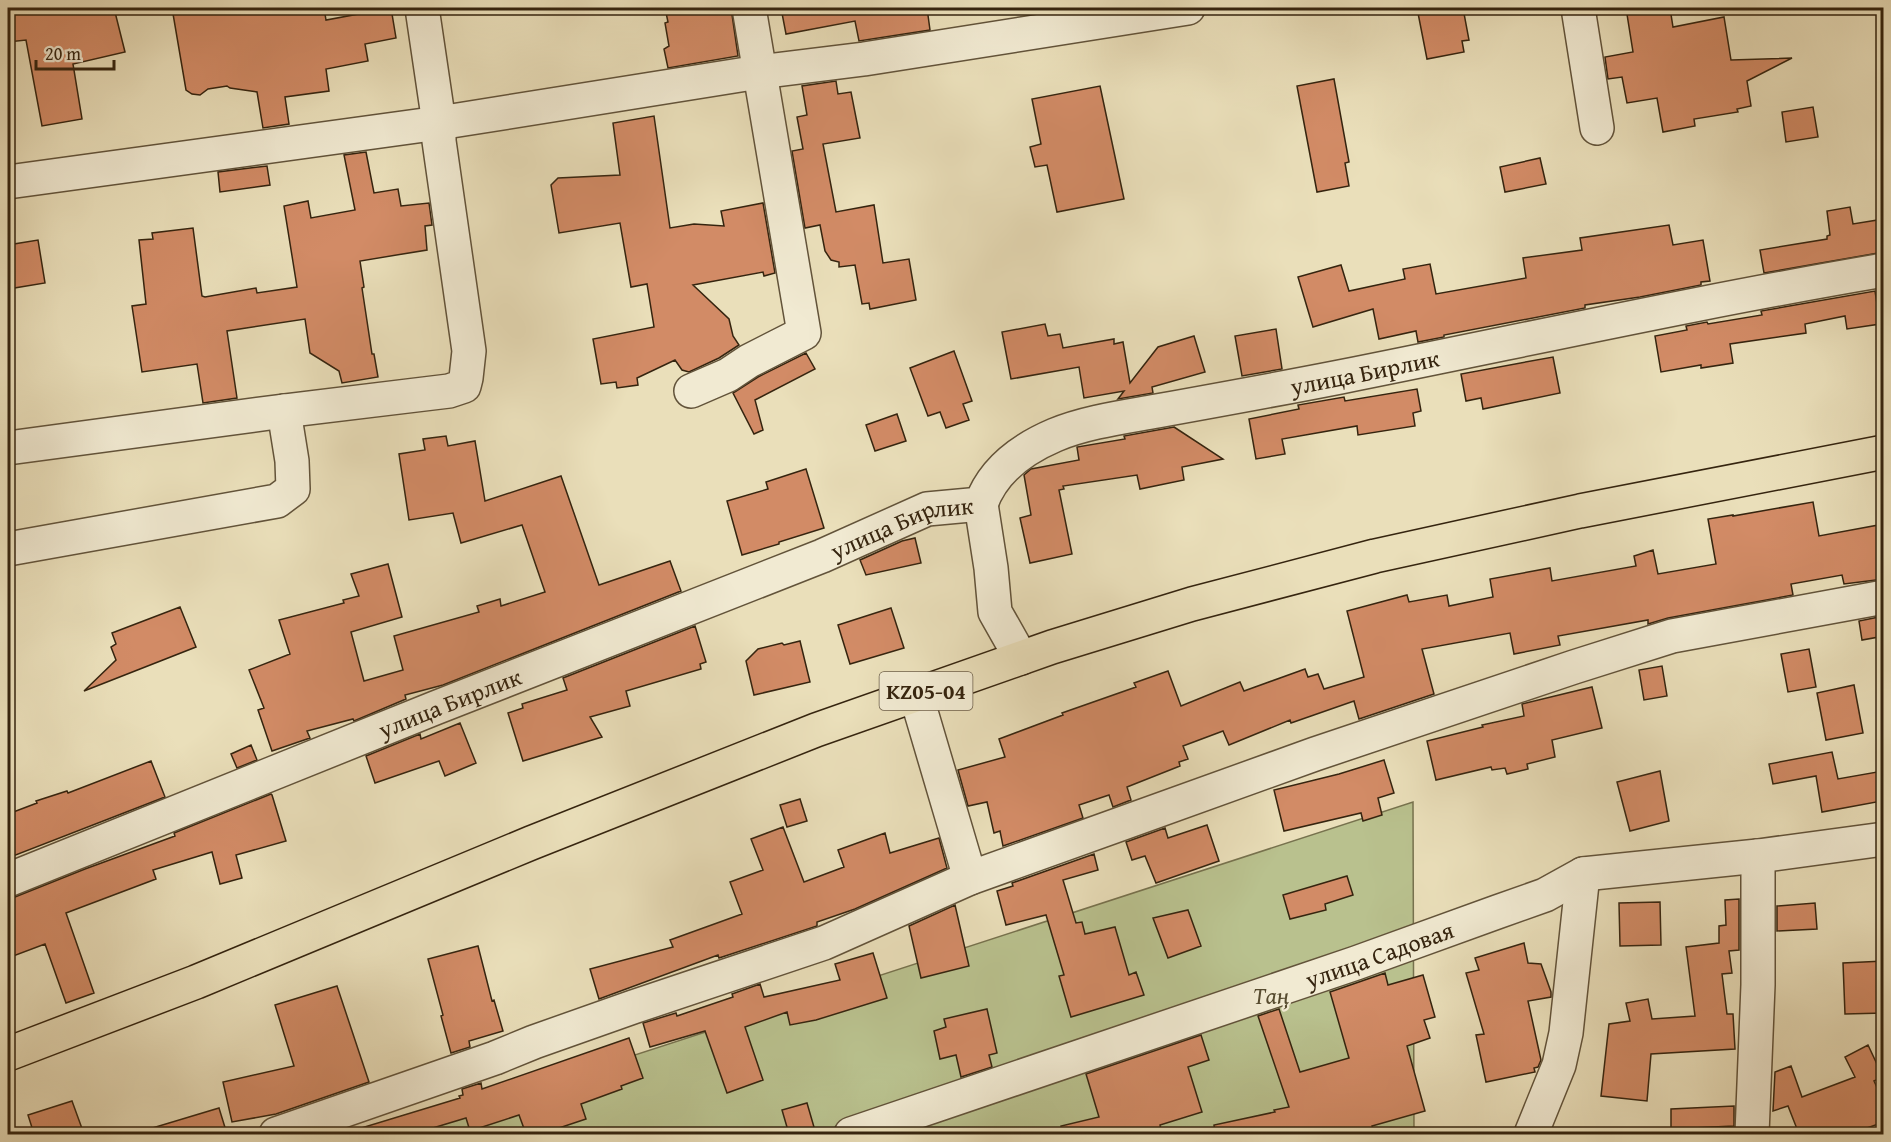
<svg xmlns="http://www.w3.org/2000/svg" width="1891" height="1142" viewBox="0 0 1891 1142" font-family="'Gentium Book Plus',serif">
<style>
.green{fill:#b9c18e;stroke:#77724e;stroke-width:1.5}
.building{fill:#d28b66;stroke:#35240f;stroke-width:1.5}
.lines{fill:none;stroke-linecap:round;stroke-linejoin:round}
.minor-casing{stroke:#62533a;stroke-width:36}
.major-casing{stroke:#35240f;stroke-width:36}
.minor{stroke:#f1ead2;stroke-width:33}
.major{stroke:#eadfba;stroke-width:33}
.labels{text-anchor:middle;dominant-baseline:central;stroke-width:4.5;stroke-linejoin:round;paint-order:stroke}
.shield{fill:#f1ead2;stroke:#6d5f4a;stroke-width:1.5}
.shield-label{font-size:22px;font-weight:bold;fill:#35240f}
.street-label{font-size:24px;fill:#35240f;stroke:#f1ead2}
.park-label{font-size:24px;font-style:italic;fill:#564b2f;stroke:#f1ead2}
</style>
<rect width="100%" height="100%" fill="#eadfba"/>
<filter id="stains"><feTurbulence type="fractalNoise" baseFrequency=".00333" numOctaves="4"/><feColorMatrix values="0 0 0 0 .2 0 0 0 0 .09 0 0 0 0 .02 0 0 0 .5 -.17"/></filter>
<radialGradient id="worn" r=".72"><stop offset=".6" stop-color="#630" stop-opacity="0"/><stop offset="1" stop-color="#630" stop-opacity=".3"/></radialGradient>
<path class="green" d="M1413,802L1414,1134H392Z"/>
<path class="building" d="M8,8H114L125,52L73,64L82,119L42,126L26,40L8,42Z
M172,8H281V12L324,8L326,20L391,8L396,38L365,44L368,61L326,69L329,91L285,97L289,124L263,128L257,92L230,88L227,86L208,89L200,95L192,94L186,90Z
M665,8H731L738,56L668,68L664,49L669,46L665,23L668,22Z
M781,8H927L930,30L859,41L855,21L786,34Z
M1417,8H1463L1469,40L1462,41L1464,52L1427,59Z
M1626,8H1670L1673,27L1724,17L1731,60L1792,58L1747,81L1751,106L1737,109L1738,112L1694,119L1695,126L1663,132L1657,98L1627,103L1622,77L1608,79L1605,57L1633,52Z
M1334,79L1349,162L1345,163L1349,186L1317,192L1297,86Z
M836,81L838,94L851,92L860,138L823,144L836,212L874,205L883,263L909,259L916,300L870,309L869,303L862,304L855,265L839,267V262L831,260L825,251L820,225L805,228L792,151L803,149L797,117L807,115L802,86Z
M1100,86L1124,199L1057,212L1047,165L1035,167L1030,147L1041,144L1032,99Z
M1813,107L1818,137L1786,142L1782,112Z
M654,116L670,228L694,224L724,226L721,211L763,203L775,273L764,276L763,272L693,285L729,319L733,336L739,345L719,358L689,372L682,370L675,360L637,378L638,385L617,388L616,382L601,384L593,339L654,327L647,284L631,287L620,223L559,233L551,185L558,178L620,175L613,123Z
M366,152L374,193L398,189L401,206L429,203L432,225L425,226L427,250L360,261L364,287L362,288L372,354H374L378,377L342,383L339,371L310,353L305,319L227,331L237,398L203,403L197,364L142,372L132,306L146,304L139,240L153,239L152,233L193,228L202,296L205,297L256,288L257,293L297,287L284,206L308,201L311,218L355,210L344,155Z
M1540,158L1546,184L1505,192L1500,167Z
M267,166L270,185L220,192L218,172Z
M1850,207L1853,224L1884,219V252L1764,273L1760,250L1827,239V236L1830,235L1827,211Z
M1669,225L1673,245L1703,240L1710,281L1701,282V285L1640,297L1585,305V308L1444,335V337L1418,342L1416,331L1379,339L1373,309L1313,327L1298,277L1341,265L1349,291L1405,279L1403,269L1430,264L1436,294L1526,278L1523,258L1582,250L1580,238Z
M38,240L45,283L8,289V245Z
M1875,291L1880,324L1847,329L1845,316L1805,324L1806,333L1730,344L1733,363L1701,368V365L1661,372L1655,336L1687,330L1686,326L1707,322L1708,324L1762,315L1761,311Z
M1045,324L1048,336L1060,334L1063,348L1114,339V344L1123,342L1130,383L1158,347L1194,336L1205,372L1152,387L1153,393L1118,399L1124,391L1084,398L1079,367L1011,379L1002,332Z
M1276,329L1282,369L1242,376L1235,336Z
M954,351L972,401L963,404L969,420L946,428L940,412L928,416L910,368Z
M806,353L815,369L755,400L763,430L754,434L733,393L758,377Z
M1553,357L1560,393L1483,409L1481,398L1466,401L1461,374Z
M1417,389L1421,411L1413,413L1415,426L1358,435L1357,426L1282,439L1285,454L1256,459L1249,419L1299,409L1298,405L1344,397L1345,401Z
M897,414L906,441L875,451L866,425Z
M1174,427L1223,459L1182,467L1184,480L1140,489L1137,475L1063,486L1064,489L1059,490L1072,554L1030,563L1020,518L1031,515L1024,475L1031,469L1079,460L1077,447L1125,439L1124,436Z
M446,436L448,446L475,441L485,501L561,476L599,585L670,561L681,591L443,685L405,695L406,699L354,721L353,719L307,731L310,738L272,751L258,710L264,708L249,670L290,654L279,620L344,603L343,600L359,596L351,574L388,564L402,617L351,632L364,681L403,670L394,636L479,612L477,606L500,599L501,606L545,592L522,525L461,543L453,513L409,520L399,454L425,450L423,439Z
M806,469L824,528L779,542V544L742,555L727,501L768,489L766,482Z
M1813,502L1819,536L1884,524V579L1844,584L1842,575L1791,584L1793,595L1668,618L1648,624V620L1558,636L1560,645L1514,654L1510,633L1422,649L1434,694L1359,719L1354,701L1291,723L1290,720L1229,745L1223,731L1183,746L1188,759L1179,762L1180,766L1127,787L1131,800L1113,807L1109,795L1079,805L1083,818L1003,846L1000,831L994,833L987,802L968,806L958,770L1005,757L999,739L1063,715L1062,713L1136,687L1134,683L1168,671L1181,706L1240,682L1244,691L1305,669L1308,677L1318,674L1324,689L1364,677L1347,611L1407,595L1409,602L1447,595L1449,606L1493,597L1490,579L1550,568L1552,581L1636,566L1634,556L1653,550L1658,574L1716,564L1708,519L1733,515V516Z
M915,538L921,563L866,575L860,560L902,541Z
M180,607L196,647L84,691L116,660L111,647L116,644L112,633Z
M891,608L904,648L850,664L838,625Z
M1884,616V636L1862,640L1859,621Z
M695,626L706,662L700,664L701,669L626,691L630,706L590,717L602,737L523,761L508,713L523,708L522,704L567,690L563,678Z
M800,641L810,682L754,695L746,661L758,649L782,643L784,645Z
M1809,649L1816,687L1788,692L1781,654Z
M1662,666L1667,696L1644,700L1639,670Z
M1854,685L1863,733L1826,740L1817,693Z
M1592,687L1602,728L1552,740L1555,757L1527,764L1528,769L1507,774L1505,768L1492,770L1491,767L1436,780L1427,741L1483,727L1482,725L1524,716L1522,704Z
M460,723L476,763L445,776L439,761L375,783L366,756L420,734L421,739Z
M251,745L257,760L237,768L231,754Z
M1832,752L1838,779L1877,772L1882,801L1822,812L1816,776L1773,784L1769,764Z
M1384,760L1394,793L1378,798L1382,815L1363,821L1361,813L1284,831L1274,790L1339,774Z
M151,761L165,797L8,858V814L37,803L36,801L67,791L68,793Z
M1660,771L1669,821L1630,831L1617,782Z
M271,794L272,795L286,841L236,855L242,878L220,884L212,852L153,870L156,879L66,913L94,993L66,1003L45,944L8,958V898L15,897L85,869L175,836L174,833Z
M800,799L807,821L787,827L780,805Z
M1207,825L1219,861L1156,883L1145,856L1132,860L1126,842L1165,828L1168,838Z
M783,827L804,882L844,867L838,850L885,833L890,853L939,838L947,868L855,909L817,922V926L719,958L718,955L599,999L590,969L673,947L670,940L742,914L730,882L763,870L751,839Z
M1094,854L1098,870L1063,880L1076,923L1082,922L1085,934L1115,927L1129,975L1136,972L1144,995L1071,1017L1059,976L1064,975L1046,915L1006,925L997,891L1013,886L1012,883Z
M1347,876L1353,895L1325,904L1326,910L1290,919L1283,895Z
M1739,899V950L1729,951L1732,973L1722,974L1727,1014H1733L1735,1049L1651,1054L1647,1101L1601,1096L1609,1024L1630,1021L1626,1003L1648,999L1652,1019L1695,1016L1686,947L1719,943V926L1726,925L1725,900Z
M1660,902L1661,945L1620,946L1619,903Z
M1815,903L1817,929L1777,931V906Z
M955,905L969,966L921,978L909,926Z
M1188,910L1201,946L1168,958L1153,918Z
M1524,943L1528,963L1541,964L1551,992V997L1528,1001L1541,1060L1538,1067L1534,1068L1535,1072L1486,1082L1476,1035L1484,1034L1466,973L1479,970L1475,958Z
M478,946L492,1001L494,1000L503,1031L469,1041L470,1047L451,1053L441,1016L443,1015L428,959Z
M873,953L887,998L816,1020L790,1025L787,1012L745,1027L763,1080L727,1093L705,1031L650,1047L643,1023L676,1013L677,1016L733,997L732,994L760,984L764,997L840,980L835,964Z
M1884,961V1013L1845,1014L1843,963Z
M1385,973L1388,985L1423,975L1435,1017L1424,1020L1430,1038L1407,1046L1425,1111L1372,1126L1375,1134H1215L1214,1125L1275,1112L1274,1110L1289,1107L1258,1016L1279,1009L1300,1072L1349,1058L1330,992Z
M337,986L369,1082L276,1114L232,1122L223,1082L294,1066L275,1005Z
M987,1009L997,1053L989,1055L992,1067L961,1077L956,1055L940,1059L934,1031L946,1027L944,1019Z
M1201,1035L1209,1060L1188,1067L1202,1112L1160,1125L1161,1130L1146,1134H1062L1061,1126L1099,1117L1086,1074Z
M629,1038L643,1078L621,1086L622,1089L581,1104L586,1119L541,1134H526L519,1115L470,1131L466,1118L413,1134H359L358,1129L460,1098L459,1096L463,1095L462,1089L481,1083L482,1089Z
M1868,1045L1883,1077L1874,1081L1884,1103V1122L1850,1134H1799L1788,1106L1773,1111L1775,1072L1791,1066L1802,1097L1855,1077L1845,1057Z
M72,1101L84,1134H34L28,1115Z
M807,1103L816,1134H789L782,1110Z
M1734,1106V1126L1671,1129V1109Z
M219,1108L227,1134H150L149,1129Z"/>
<g class="lines">
<defs>
<g id="minor">
<path d="M1578,8L1597,128"/>
<path d="M8,182L439,123L759,72L864,59L1188,8"/>
<path d="M691,391L728,375L749,361L804,333L749,8"/>
<path d="M8,448L284,411L449,391L464,386L466,378L469,351L439,141V123L422,8"/>
<path d="M981,504L991,568L995,612L1021,658"/>
<path d="M8,549L277,501L293,489L292,461L284,411"/>
<path d="M916,695L970,878"/>
<path id="s1" d="M8,880L435,708L822,556L927,509L981,504C993,470 1022,449 1055,435C1086,422 1124,417 1157,411C1218,400 1279,389 1340,377C1521,341 1701,301 1884,270"/>
<path d="M276,1134L495,1058L534,1042L633,1007L824,943L970,878L1126,822L1315,754L1574,667L1672,636L1884,597"/>
<path id="s2" d="M851,1134L1356,963L1497,912L1545,895L1583,874L1758,856L1884,839"/>
<path d="M1531,1134L1559,1065L1566,1033L1583,874"/>
<path d="M1752,1134L1758,985V856"/>
</g>
<path id="major" d="M8,1054L196,982L531,843L816,730L1052,647L1192,604L1375,556L1580,511L1884,452"/>
</defs>
<use href="#minor" class="minor-casing"/>
<use href="#major" class="major-casing"/>
<use href="#minor" class="minor"/>
<use href="#major" class="major"/>
</g>
<g class="labels">
<rect class="shield" x="879.5" y="672" width="93" height="38" rx="4.5"/>
<g class="shield-label">
<text x="926" y="691">KZ05-04</text>
</g>
<g class="street-label">
<text stroke="none"><textPath href="#s1" startOffset="1466">улица Бирлик</textPath></text>
<text stroke="none"><textPath href="#s1" startOffset="962">улица Бирлик</textPath></text>
<text stroke="none"><textPath href="#s1" startOffset="476">улица Бирлик</textPath></text>
<text stroke="none"><textPath href="#s2" startOffset="558">улица Садовая</textPath></text>
</g>
<g class="park-label">
<text x="1271" y="995">Таң</text>
</g>
</g>
<rect width="1891" height="1142" fill="none" stroke="#eadfba" stroke-width="30"/>
<rect x="9" y="9" width="1873" height="1124" fill="none" stroke="#35240f" stroke-width="3"/>
<rect x="15" y="15" width="1861" height="1112" fill="none" stroke="#35240f" stroke-width="1.5"/>
<path d="M36 60v9h78v-9" fill="none" stroke="#35240f" stroke-width="3"/>
<text x="45" y="60" font-size="18" fill="#35240f" stroke="#f1ead2" stroke-width="4.5" paint-order="stroke">20 m</text>
<rect width="100%" height="100%" filter="url(#stains)"/>
<rect width="100%" height="100%" fill="url(#worn)"/>
</svg>
